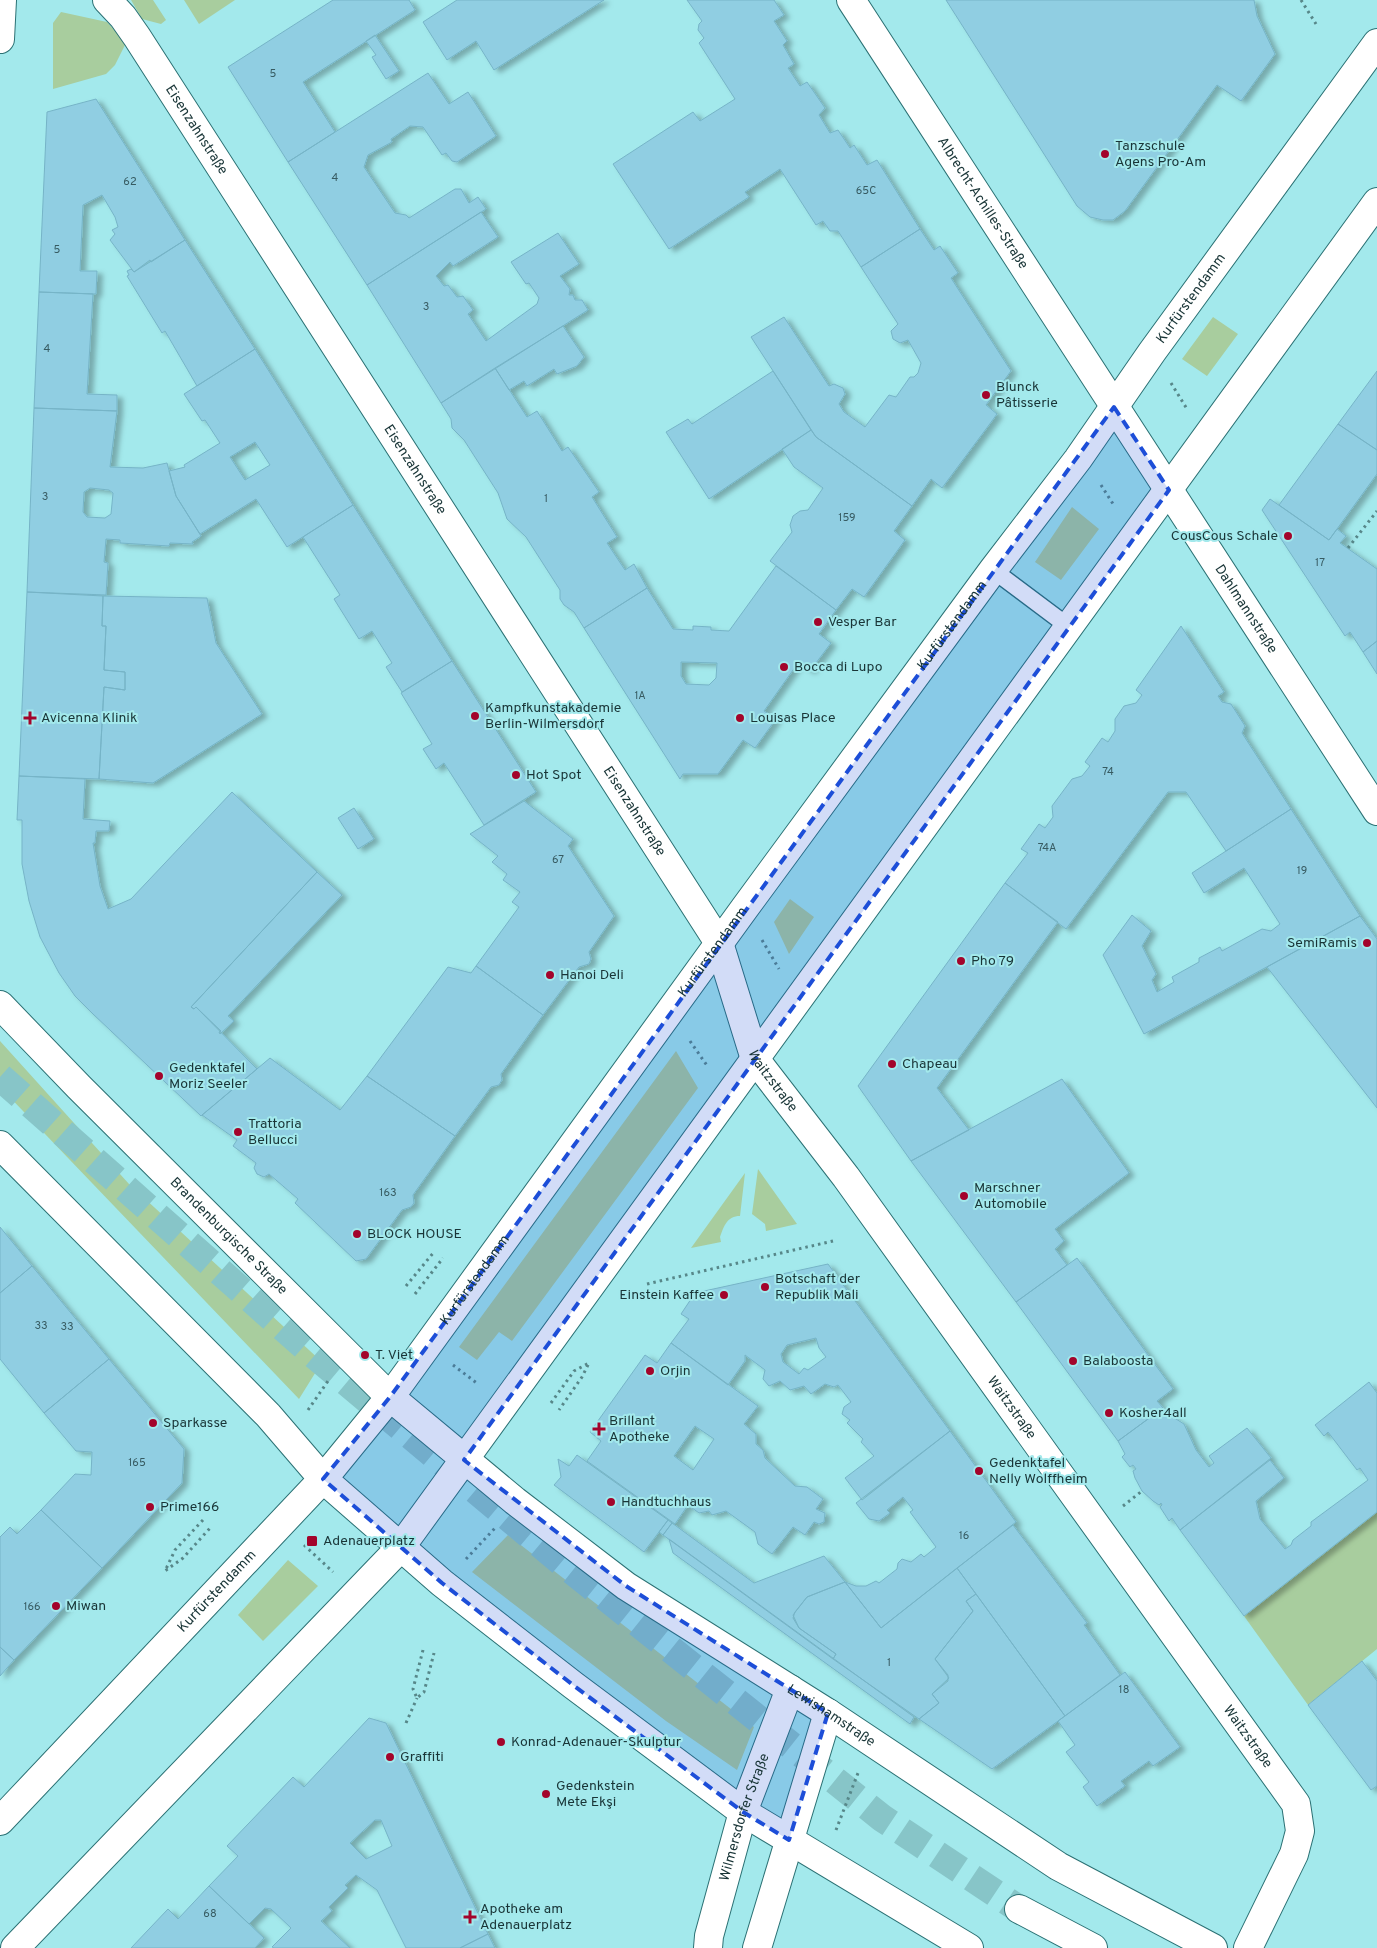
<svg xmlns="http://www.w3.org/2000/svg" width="1377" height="1948" viewBox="0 0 1377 1948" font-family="Overpass,sans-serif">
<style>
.green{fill:#a8cd9e}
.building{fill:#90cee2;stroke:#76b4c7;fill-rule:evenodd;filter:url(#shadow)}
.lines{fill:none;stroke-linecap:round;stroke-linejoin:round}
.secondary-tunnel{stroke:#87c5c8;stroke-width:28;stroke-dasharray:28 14;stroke-linecap:butt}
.lane-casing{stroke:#2b7174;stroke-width:19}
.street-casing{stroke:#2b7174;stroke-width:30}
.secondary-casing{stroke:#2b7174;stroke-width:30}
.path{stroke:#578789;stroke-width:3;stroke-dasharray:2.5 4;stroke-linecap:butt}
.lane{stroke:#fff;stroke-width:16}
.street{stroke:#fff;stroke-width:28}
.secondary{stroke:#fff;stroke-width:28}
.marked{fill:#1d4ed8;fill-opacity:0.2;stroke:#1d4ed8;stroke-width:4;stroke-dasharray:10 6;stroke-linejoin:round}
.poi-dot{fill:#a3042b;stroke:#a3e9ec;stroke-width:2}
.labels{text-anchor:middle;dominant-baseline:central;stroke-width:4;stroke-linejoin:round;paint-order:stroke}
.number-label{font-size:11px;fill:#375b62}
.street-label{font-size:14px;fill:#193537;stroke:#a3e9ec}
.poi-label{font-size:14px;fill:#193537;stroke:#a3e9ec;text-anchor:start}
</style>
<defs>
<filter id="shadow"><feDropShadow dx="5.5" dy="3" stdDeviation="2.5" flood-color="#0004"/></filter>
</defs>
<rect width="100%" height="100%" fill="#a3e9ec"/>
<path class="green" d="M131,0H153L166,20L161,24L142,19Z
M184,0H235L199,24Z
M61,12L107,22L126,43L115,65L106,74L53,89V23Z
M1213,317L1238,334L1207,376L1182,359Z
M1072,507L1099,529L1061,580L1035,562Z
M790,899L814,917L789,954L774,922Z
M0,1041L129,1184L322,1362L299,1399L0,1087Z
M676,1051L698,1088L512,1341L499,1332L477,1360L459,1347Z
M758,1169L797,1224L766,1231L765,1224L752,1214Z
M745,1173L740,1216C727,1216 724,1226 720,1237L721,1242L691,1248Z
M1377,1512V1649L1308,1705L1244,1616Z
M508,1535L754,1727L737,1770L666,1721L472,1572Z
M288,1560L318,1586L263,1641L238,1615Z"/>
<path class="building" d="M333,0H409L415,10L303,82L335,132L288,162L228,67Z
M457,0H604L494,70L476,41L447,60L423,22Z
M687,0H774L784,15L774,21L787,41L783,45L794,64L788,68L800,86L807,82L825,108L819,115L830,133L838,130L850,148L854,145L867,165L877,160L920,229L861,267L838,231H830L823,221L816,225L780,169L745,192L749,197L669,249L613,164L693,112L700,121L735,99L699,43L704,38L698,30L699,24L702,21Z
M946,0H1254L1257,16L1275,54L1241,101L1217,85L1125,211L1113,220H1103L1090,217L1077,206Z
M375,35L399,71L386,79L372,57L376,55L366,41Z
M428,73L449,104L468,92L496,136L457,162L452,161L446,153L442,155L423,127L410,126L391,139L392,142L368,155L364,167L395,213L406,215L409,218L455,189H461L469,203L478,197L486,209L367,285L288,162Z
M96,99L185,240L151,262L150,260L134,272L110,240L115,234L112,230L118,227L115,217L102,195L83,205L80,271H97L96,294L39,292L47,112Z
M481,212L498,237L453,266L450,262L436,276L444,286L448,285L457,297L463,296L473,310L468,314L486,341L537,304L539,298L529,283L526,284L511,262L558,233L579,264L560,276L570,289L569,295H573L575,300H582L588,310L441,403L367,285Z
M920,229L934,250L940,246L958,273L951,278L1011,371L986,405L997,414L989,425L942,488L931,479L912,506L816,437L751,337L784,317L829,386L834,384L843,388L845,394L839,404L844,412L865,427L889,395L896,397L910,377H914L918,373L921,363L908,340L900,343L893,339L891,331L898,324L861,267Z
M185,240L255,349L197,386L165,331L162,333L127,276L129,275L127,271L131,269L134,272Z
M39,292L93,294L87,394L117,395V411L34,408Z
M563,326L584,357L577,366L557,374L554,369L527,386L524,381L509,390L495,368Z
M255,349L353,505L287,547L256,499L200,534L176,496L169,471L185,467L184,465L220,443L205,420L202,421L184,394ZM255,442L270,465L245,480L230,457Z
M495,368L527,417L537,411L562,451L568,447L599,492L592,497L617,537L607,543L625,570L634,564L647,588L584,628L574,612L564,605L560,599V590L526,537L507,519L498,493L464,440L452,428L451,419L441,403Z
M773,371L811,430L709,499L666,432L688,419L692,424Z
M1377,371V450L1338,424Z
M34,408L117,411L110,467L143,468L167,463L176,496L201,536L192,542L193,544L170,543L169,546L120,543V540L106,539L104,562L108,563L106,595L27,592ZM90,488L109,490L113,493L111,514L105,518L87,517L83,512L84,492Z
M1338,424L1377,450V474L1329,540L1279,505Z
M811,430L816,437L912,506L894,531L905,540L864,597L852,589L836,610L770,561L792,532L790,525L793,516L800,511L808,510L823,488L794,467L782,449Z
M1270,499L1329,540L1337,529L1346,536L1340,543L1377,569V641L1363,652L1350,632L1345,636L1262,510Z
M353,505L452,661L402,692L386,667L392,663L372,631L359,639L334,599L340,595L303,537Z
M776,566L836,610L819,634L831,643L810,671L798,663L764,711L776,719L755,748L743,740L718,774H683L680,779L584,628L647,588L673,629L693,630V626L711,627V630L729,631ZM681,662L717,663L716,678L709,685L686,684L681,676Z
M27,592L103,596L102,626H106L104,670L125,672V690L104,687L99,779L19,776Z
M103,596L207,598L216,643L262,714L153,783L99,779L104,687L125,690V672L104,670L106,626H102Z
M1181,626L1224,692L1218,696L1222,702L1231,704L1245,726L1242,733L1291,809L1226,851L1186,792H1168L1066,929L1005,883L1028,853L1021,849L1039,824L1045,828L1053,817L1052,806L1072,779L1082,776L1090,766L1085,762L1102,738L1108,742L1115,731V719L1124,706L1136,703L1142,695L1136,690Z
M1377,641V674L1363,652Z
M452,661L536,792L484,825L444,763L436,769L423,749L432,744L401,693Z
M19,776L85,779L83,819L110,821L109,831H96L95,843H93L100,886L108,909L131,899L232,792L317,872L191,1007L194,1009L196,1007L257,1069L201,1116L93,1014L75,996L59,973L40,937L29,901L22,864V820H17Z
M524,801L573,839L568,846L614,916L589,952L591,959L589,964L579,967L543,1015L476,966L519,907L512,902L520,892L503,880L507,874L492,862L498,856L470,834Z
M354,808L374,839L358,849L338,818Z
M1291,809L1360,916L1144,1034L1103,955L1132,915L1151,931L1142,946L1156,974L1152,980L1157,992L1174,982L1172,977L1199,962V958L1220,947L1222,951L1262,929L1271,931L1280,924L1244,868L1204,893L1192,873Z
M317,872L342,895L228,1016L234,1021L220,1034L219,1032L221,1031L196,1007L194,1009L191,1007Z
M1005,883L1058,922L937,1088L969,1130L911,1161L858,1086Z
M1360,916L1377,939V1108L1267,967Z
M476,966L543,1015L501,1074L502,1080L499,1085L491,1087L455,1136L367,1076L448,967L471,973Z
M270,1058L340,1110L367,1076L455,1136L413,1195L414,1203L411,1207L402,1210L366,1259L356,1261L295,1203L298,1199L269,1174L264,1177L257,1174L254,1168L256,1163L233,1146L237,1140L202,1115Z
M1062,1079L1129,1173L1055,1229L1064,1241L1055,1249L1067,1265L1016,1302L911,1161Z
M0,1227L32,1266L0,1293Z
M1077,1258L1173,1389L1157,1401L1163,1408L1118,1441L1016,1302Z
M828,1264L950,1431L862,1500L845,1478L874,1456L861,1442L863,1439L847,1423L850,1420L842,1414L844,1407L851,1402L838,1385L834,1387L825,1384L811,1394L804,1386L790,1390L780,1381L769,1386L763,1379L765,1370L745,1355V1361L728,1385L671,1343L689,1319L681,1314L695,1293ZM816,1338L819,1348L826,1357L808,1370L804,1368L799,1374L783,1362L781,1354L787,1345Z
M32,1266L109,1359L44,1413L0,1359V1293Z
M671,1343L758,1406L744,1424L756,1434V1444L763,1450L765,1458L795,1486L807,1487L823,1499L816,1509L825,1513L824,1522L819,1524L814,1522L805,1535L793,1527L772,1554L758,1544L755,1532L726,1511L712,1515L709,1511L699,1513L688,1505L675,1524L587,1461L601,1441L590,1432L645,1355L657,1363ZM695,1426L714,1439L693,1470L674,1456Z
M109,1359L184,1449L182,1483L102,1568L41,1510L75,1474L91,1475L92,1452L76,1451L44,1413Z
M1369,1382L1377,1393V1512L1244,1616L1180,1530L1270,1460L1284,1478L1256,1501L1260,1519L1285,1549L1291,1545L1293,1540L1311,1526V1522L1368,1480L1360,1468L1357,1470L1328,1432L1324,1436L1315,1425Z
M1163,1408L1165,1412L1184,1424L1196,1450L1209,1467L1214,1463L1209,1456L1247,1428L1271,1458L1180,1530L1172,1518L1169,1521L1160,1507L1162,1505L1161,1503L1159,1505L1153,1501L1142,1491L1135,1478L1133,1471L1136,1469L1133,1465L1130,1467L1122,1457L1125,1454L1118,1441Z
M950,1431L1016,1522L881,1628L845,1582L856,1586H866L876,1581L879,1583L897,1569L898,1563L902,1559L911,1562L921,1554L924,1557L936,1547L910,1512L913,1510L903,1497L887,1510L890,1513L879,1521L869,1519L856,1503Z
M577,1455L668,1520L644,1552L554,1485L561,1477L558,1459L569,1466Z
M41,1510L102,1568L14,1660L0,1647V1537L10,1527L17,1534Z
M668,1520L672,1523L663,1535L659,1532Z
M672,1523L754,1583L824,1556L845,1582L807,1597L793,1615L799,1628L836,1654L833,1659L663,1535Z
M1013,1525L1087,1623L1084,1625L1120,1675L1065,1716L957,1568Z
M669,1539L914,1717L910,1724L673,1553Z
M957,1568L976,1594L966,1601L973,1611L935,1659L948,1675V1681L932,1694L939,1703L919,1719L833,1659L836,1654L799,1628L793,1618L795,1612L807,1597L845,1582L881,1628Z
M976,1594L1065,1716L992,1769L919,1719L939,1703L932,1694L949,1678L935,1659L973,1611L966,1601Z
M0,1647L14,1660L0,1676Z
M1362,1661L1377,1681V1786L1371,1790L1308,1705Z
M1125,1672L1180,1747L1153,1766L1149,1761L1121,1781L1125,1786L1097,1806L1083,1787L1089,1782L1066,1752L1075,1745L1058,1721Z
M369,1718L386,1723L488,1934L460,1948H406L377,1890L356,1875L345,1885L348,1888L329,1907L332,1911L321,1921L350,1948H274L272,1947L291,1928L271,1909L265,1908L249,1924L209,1886L238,1856L227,1846L293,1777L304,1787ZM375,1820H381L392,1846L366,1859L350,1843Z
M209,1886L264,1938L255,1948H131L168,1909L178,1919Z
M488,1934L495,1948H460Z"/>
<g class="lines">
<path class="secondary-tunnel" d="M0,1077L312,1353L564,1564L882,1818L1019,1909"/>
<defs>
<path id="lane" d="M993,570L1069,627"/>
<g id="street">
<path id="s1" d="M107,0L123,17L137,37L719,943L755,1059L846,1177L1296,1804L1300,1831L1294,1854L1248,1948"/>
<path id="s2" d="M851,0L1377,811"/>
<path id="s3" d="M708,1948L709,1936L743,1812L790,1689"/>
<path d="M757,1948L828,1713"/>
</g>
<g id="secondary">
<path d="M0,39L2,0"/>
<path id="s4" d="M0,1005L79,1087L390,1397L515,1501L626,1586L828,1713L1058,1866L1213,1948"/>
<path d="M0,1145L268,1415L323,1479L442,1583L573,1685L743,1812L969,1948"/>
<path id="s5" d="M0,1821L323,1479L390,1397L744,909L993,570L1078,459L1152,352L1377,43"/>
<path d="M1019,1909L1093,1948"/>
<path d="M15,1948L400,1548L1377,202"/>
</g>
</defs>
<use href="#lane" class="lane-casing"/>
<use href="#street" class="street-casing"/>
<use href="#secondary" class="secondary-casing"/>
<path class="path" d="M1301,0L1316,24
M1171,383L1187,409
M1101,485L1115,507
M1348,548L1377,511
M762,940L779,969
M690,1041L708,1067
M647,1284L833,1241
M406,1286L434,1252
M415,1294L443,1258
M453,1365L478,1384
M551,1403L574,1371L589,1363L582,1377L559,1410
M308,1410L328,1381
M1123,1506L1142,1491
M203,1520L175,1550L165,1571L183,1558L211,1527
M304,1545L333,1572
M466,1559L496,1527
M423,1650L413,1689L417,1698L424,1692L434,1653
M406,1723L417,1698
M836,1830L858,1773"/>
<use href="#lane" class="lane"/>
<use href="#street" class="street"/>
<use href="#secondary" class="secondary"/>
</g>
<path class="marked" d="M1114,407L1169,490L464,1460L626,1586L828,1713L789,1840L743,1812L573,1685L442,1583L323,1479L390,1397Z"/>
<g class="poi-dot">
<circle cx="1105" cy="154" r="5"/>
<circle cx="986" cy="395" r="5"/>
<circle cx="1288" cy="536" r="5"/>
<circle cx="818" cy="622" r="5"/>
<circle cx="784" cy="667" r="5"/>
<circle cx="475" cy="716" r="5"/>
<path d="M27.5 710.5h5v5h5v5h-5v5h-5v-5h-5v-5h5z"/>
<circle cx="740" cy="718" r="5"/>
<circle cx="516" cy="775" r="5"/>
<circle cx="1367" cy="943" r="5"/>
<circle cx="961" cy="961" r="5"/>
<circle cx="550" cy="975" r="5"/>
<circle cx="892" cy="1064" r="5"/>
<circle cx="159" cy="1076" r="5"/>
<circle cx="238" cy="1132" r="5"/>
<circle cx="964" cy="1196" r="5"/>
<circle cx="357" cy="1234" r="5"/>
<circle cx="765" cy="1287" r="5"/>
<circle cx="724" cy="1295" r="5"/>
<circle cx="365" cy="1355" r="5"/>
<circle cx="1073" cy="1361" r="5"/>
<circle cx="650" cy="1371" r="5"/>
<circle cx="1109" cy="1413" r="5"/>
<circle cx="153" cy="1423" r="5"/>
<path d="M596.5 1421.5h5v5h5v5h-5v5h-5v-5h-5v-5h5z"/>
<circle cx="979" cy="1471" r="5"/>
<circle cx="611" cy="1502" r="5"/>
<circle cx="150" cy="1507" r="5"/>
<rect x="306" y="1535" width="12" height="12" rx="2.5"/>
<circle cx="56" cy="1606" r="5"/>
<circle cx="501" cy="1742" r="5"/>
<circle cx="390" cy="1757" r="5"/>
<circle cx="546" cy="1794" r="5"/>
<path d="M467.5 1909.5h5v5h5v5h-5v5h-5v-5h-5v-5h5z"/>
</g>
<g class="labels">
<g class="number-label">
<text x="273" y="74">5</text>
<text x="335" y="178">4</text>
<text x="130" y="182">62</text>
<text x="866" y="191">65C</text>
<text x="57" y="250">5</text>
<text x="426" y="307">3</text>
<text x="47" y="349">4</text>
<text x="45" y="497">3</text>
<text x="546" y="499">1</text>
<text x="847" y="518">159</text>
<text x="1320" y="563">17</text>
<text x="640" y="696">1A</text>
<text x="1108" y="772">74</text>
<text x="1047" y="848">74A</text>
<text x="558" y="860">67</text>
<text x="1302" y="871">19</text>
<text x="388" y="1193">163</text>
<text x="41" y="1326">33</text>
<text x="67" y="1327">33</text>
<text x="137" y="1463">165</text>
<text x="964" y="1536">16</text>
<text x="32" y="1607">166</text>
<text x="889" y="1663">1</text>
<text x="1124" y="1690">18</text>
<text x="210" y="1914">68</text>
</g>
<g class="street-label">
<text stroke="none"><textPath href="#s1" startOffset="158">Eisenzahnstraße</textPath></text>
<text stroke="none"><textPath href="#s2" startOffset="242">Albrecht-Achilles-Straße</textPath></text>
<text stroke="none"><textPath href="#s5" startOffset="1936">Kurfürstendamm</textPath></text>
<text stroke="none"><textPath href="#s1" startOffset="562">Eisenzahnstraße</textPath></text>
<text stroke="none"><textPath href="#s2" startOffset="726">Dahlmannstraße</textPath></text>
<text stroke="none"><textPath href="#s5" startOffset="1531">Kurfürstendamm</textPath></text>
<text stroke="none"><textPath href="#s1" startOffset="968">Eisenzahnstraße</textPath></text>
<text stroke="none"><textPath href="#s5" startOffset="1126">Kurfürstendamm</textPath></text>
<text stroke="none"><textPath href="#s1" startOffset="1274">Waitzstraße</textPath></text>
<text stroke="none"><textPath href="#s4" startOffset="325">Brandenburgische Straße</textPath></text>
<text stroke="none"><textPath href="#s5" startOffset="721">Kurfürstendamm</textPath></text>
<text stroke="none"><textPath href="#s1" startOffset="1679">Waitzstraße</textPath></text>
<text stroke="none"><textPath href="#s5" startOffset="316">Kurfürstendamm</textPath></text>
<text stroke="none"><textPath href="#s4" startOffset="1098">Lewishamstraße</textPath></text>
<text stroke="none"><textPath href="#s1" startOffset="2084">Waitzstraße</textPath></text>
<text stroke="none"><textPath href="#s3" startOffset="136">Wilmersdorfer Straße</textPath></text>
</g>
<g class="poi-label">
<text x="1115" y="146">Tanzschule<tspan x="1115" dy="16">Agens Pro-Am</tspan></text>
<text x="996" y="387">Blunck<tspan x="996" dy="16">Pâtisserie</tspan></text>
<text x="1278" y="536" text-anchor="end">CousCous Schale</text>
<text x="828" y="622">Vesper Bar</text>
<text x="794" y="667">Bocca di Lupo</text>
<text x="485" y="708">Kampfkunstakademie<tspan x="485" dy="16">Berlin-Wilmersdorf</tspan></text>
<text x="41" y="718">Avicenna Klinik</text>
<text x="750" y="718">Louisas Place</text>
<text x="526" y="775">Hot Spot</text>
<text x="1357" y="943" text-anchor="end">SemiRamis</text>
<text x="971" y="961">Pho 79</text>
<text x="560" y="975">Hanoi Deli</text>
<text x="902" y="1064">Chapeau</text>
<text x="169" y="1068">Gedenktafel<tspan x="169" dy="16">Moriz Seeler</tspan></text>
<text x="248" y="1124">Trattoria<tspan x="248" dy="16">Bellucci</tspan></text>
<text x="974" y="1188">Marschner<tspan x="974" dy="16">Automobile</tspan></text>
<text x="367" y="1234">BLOCK HOUSE</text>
<text x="775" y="1279">Botschaft der<tspan x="775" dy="16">Republik Mali</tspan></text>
<text x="714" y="1295" text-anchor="end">Einstein Kaffee</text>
<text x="375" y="1355">T. Viet</text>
<text x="1083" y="1361">Balaboosta</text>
<text x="660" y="1371">Orjin</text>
<text x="1119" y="1413">Kosher4all</text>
<text x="609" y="1421">Brillant<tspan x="609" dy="16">Apotheke</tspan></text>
<text x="163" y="1423">Sparkasse</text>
<text x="989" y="1463">Gedenktafel<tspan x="989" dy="16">Nelly Wolffheim</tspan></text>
<text x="621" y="1502">Handtuchhaus</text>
<text x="160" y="1507">Prime166</text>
<text x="323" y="1541">Adenauerplatz</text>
<text x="66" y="1606">Miwan</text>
<text x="511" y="1742">Konrad-Adenauer-Skulptur</text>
<text x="400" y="1757">Graffiti</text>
<text x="556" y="1786">Gedenkstein<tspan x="556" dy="16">Mete Ekşi</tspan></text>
<text x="480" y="1909">Apotheke am<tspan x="480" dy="16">Adenauerplatz</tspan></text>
</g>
</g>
</svg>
